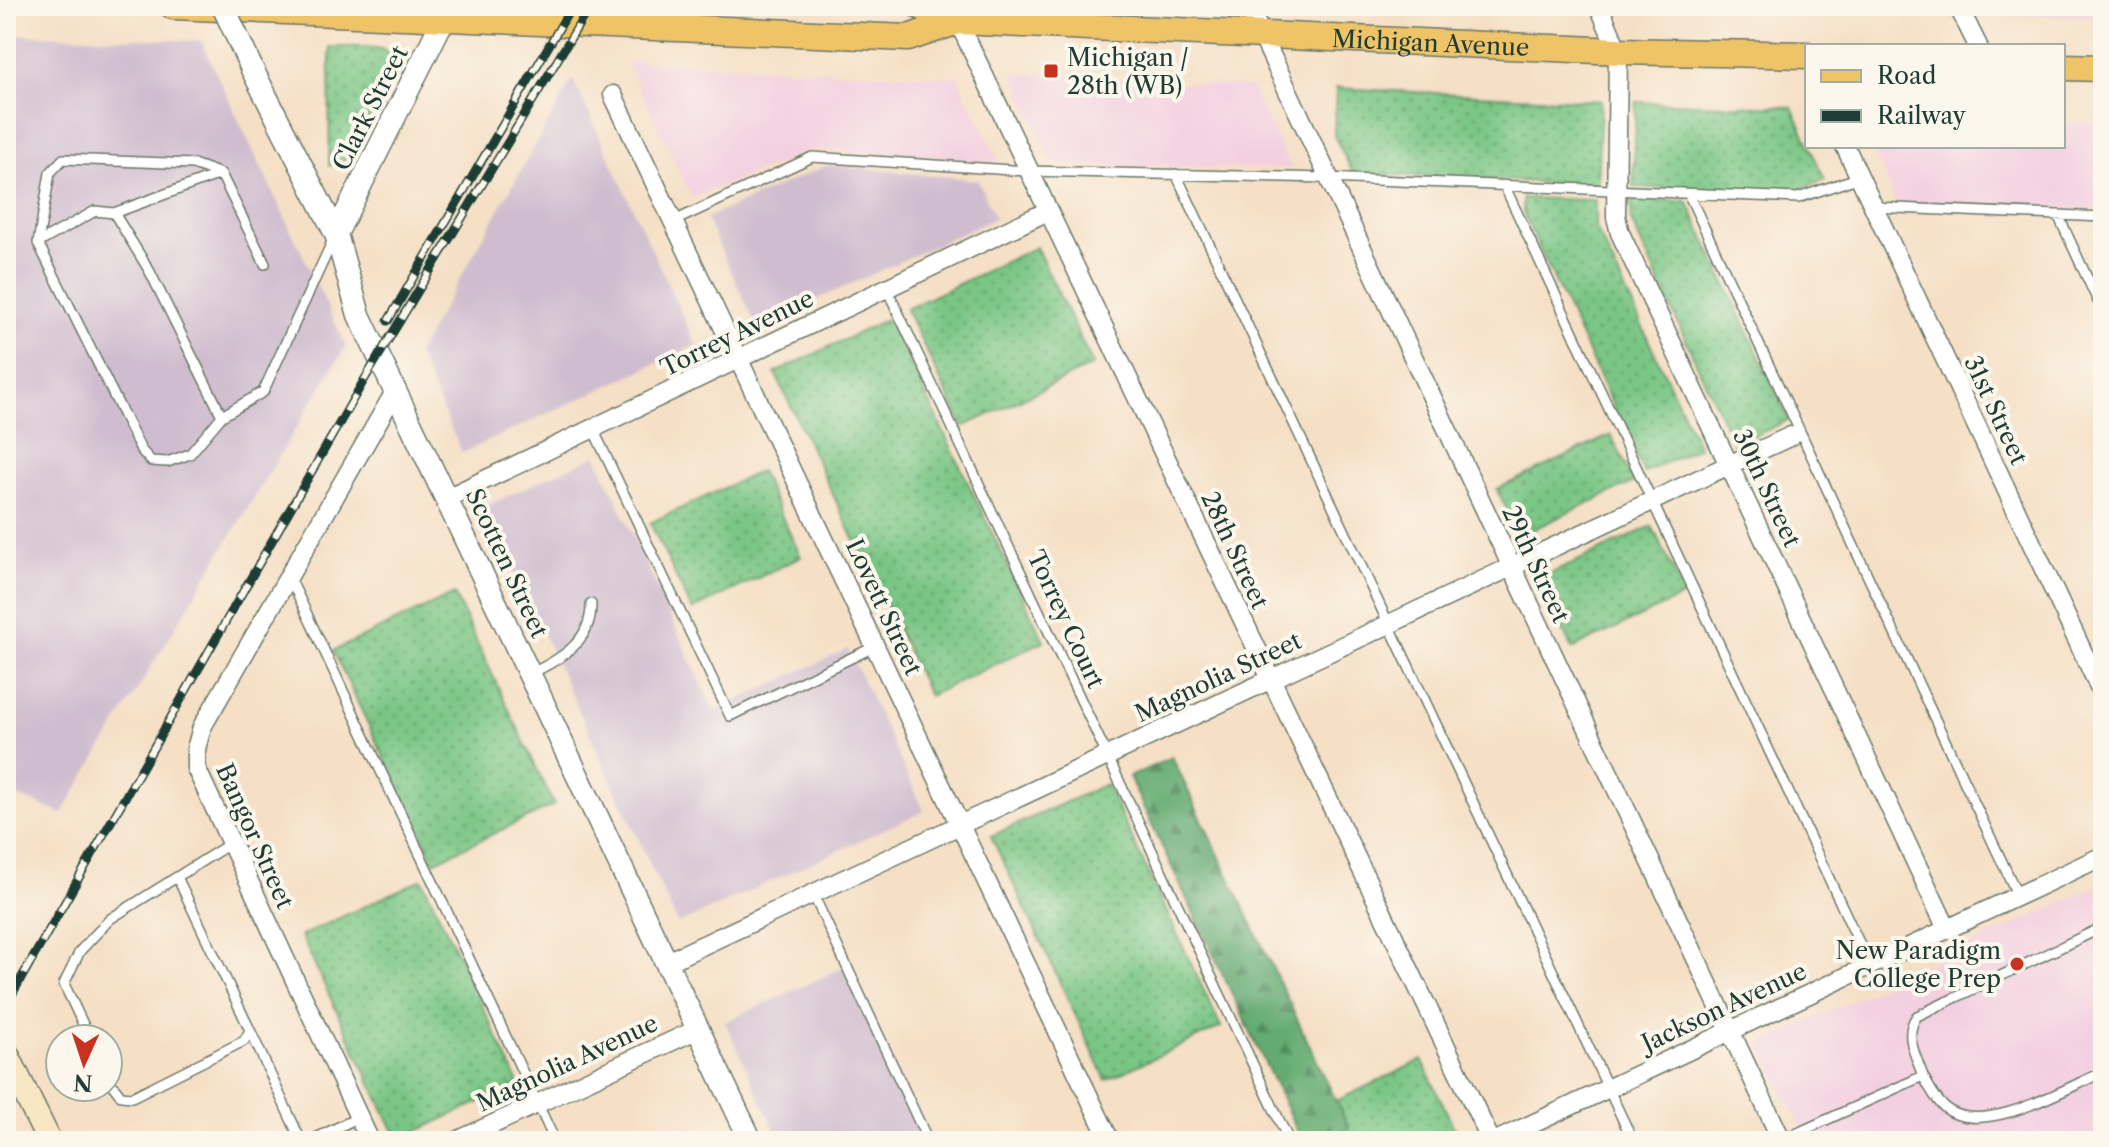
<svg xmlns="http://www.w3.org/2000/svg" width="2109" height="1147" viewBox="0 0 2109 1147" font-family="'Libre Caslon Text',serif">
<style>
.built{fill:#f3cfe0}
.industrial{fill:#cfbdcf}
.grass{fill:url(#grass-dots);stroke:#4c825c;stroke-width:2}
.forest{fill:url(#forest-firs);stroke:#417453;stroke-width:2}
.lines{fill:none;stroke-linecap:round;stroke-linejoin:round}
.service-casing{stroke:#6a7667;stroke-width:12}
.minor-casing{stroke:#6a7667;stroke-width:21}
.tertiary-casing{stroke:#6a7667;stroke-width:25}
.secondary-casing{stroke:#6a7667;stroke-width:27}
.primary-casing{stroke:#6a7667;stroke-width:29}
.service{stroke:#fff;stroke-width:9}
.minor{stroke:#fff;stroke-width:18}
.tertiary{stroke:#fff;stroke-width:22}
.secondary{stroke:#f9e7c3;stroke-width:24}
.primary{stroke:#efc469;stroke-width:26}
.rail-casing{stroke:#1f3d34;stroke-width:9}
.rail{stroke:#fbf7ec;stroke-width:6;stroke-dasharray:18;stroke-linecap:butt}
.tertiary-bridge-casing{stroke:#6a7667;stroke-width:25;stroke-linecap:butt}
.tertiary-bridge{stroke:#fff;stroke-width:22}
.poi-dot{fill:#c8321e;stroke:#fbf7ec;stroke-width:3}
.labels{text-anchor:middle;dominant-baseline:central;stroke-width:8;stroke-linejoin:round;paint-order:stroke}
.street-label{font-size:24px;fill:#1f3d34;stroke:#fbf7ec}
.poi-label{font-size:24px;fill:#1f3d34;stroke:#fbf7ec;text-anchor:start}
</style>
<defs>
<pattern id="grass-dots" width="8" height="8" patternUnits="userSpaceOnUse" patternTransform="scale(2)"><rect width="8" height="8" fill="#7ac685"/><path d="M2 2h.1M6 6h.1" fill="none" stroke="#63a26e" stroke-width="1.8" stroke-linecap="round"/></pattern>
<pattern id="forest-firs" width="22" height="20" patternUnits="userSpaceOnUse" patternTransform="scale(2)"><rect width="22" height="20" fill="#63ab72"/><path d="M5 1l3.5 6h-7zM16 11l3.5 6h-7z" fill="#518c5e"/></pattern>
</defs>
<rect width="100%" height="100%" fill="#fbf7ec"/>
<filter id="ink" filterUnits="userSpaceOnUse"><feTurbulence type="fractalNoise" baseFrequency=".0125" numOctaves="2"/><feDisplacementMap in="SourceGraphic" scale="16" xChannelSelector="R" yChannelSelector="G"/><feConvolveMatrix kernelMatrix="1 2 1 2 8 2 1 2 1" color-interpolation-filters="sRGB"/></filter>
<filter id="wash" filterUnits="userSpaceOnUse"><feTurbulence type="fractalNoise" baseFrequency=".006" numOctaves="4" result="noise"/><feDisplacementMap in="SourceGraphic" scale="32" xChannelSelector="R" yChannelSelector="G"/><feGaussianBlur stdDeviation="1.8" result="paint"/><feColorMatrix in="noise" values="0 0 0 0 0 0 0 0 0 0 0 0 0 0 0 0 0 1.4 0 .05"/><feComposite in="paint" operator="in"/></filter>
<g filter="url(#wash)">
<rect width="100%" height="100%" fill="#f5dfc5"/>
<path class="built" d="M1983,6H2103V18L1987,14Z
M626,61L957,77L1000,162L814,149L692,198Z
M1013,73L1250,87L1292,169L1053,164Z
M2063,122L2103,124V210L1896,204L1872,146H2063Z
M2103,883V1141H1808L1760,1044Z"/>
<path class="industrial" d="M6,34L201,41L346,346L62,814L6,791Z
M573,79L696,345L462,453L417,354Z
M828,165L978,180L995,218L757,327L706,218Z
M596,455L714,711L848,649L924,811L678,924L484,507Z
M847,966L928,1141H780L725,1022Z"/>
<path class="grass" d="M330,47C351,48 395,41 400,66L343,162L329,166Z
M1336,88L1601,101L1597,185L1353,173L1334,135Z
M1636,102L1792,107L1825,180L1793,192L1633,187Z
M1523,198L1595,200V226L1699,447L1644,473L1523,213Z
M1632,200L1687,201L1789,420L1734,445L1631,221Z
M1036,247L1093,365L963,427L906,309Z
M889,318L1044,641L929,696L775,373Z
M1611,435L1634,482L1519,536L1497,489Z
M760,471L801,557L692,610L650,523Z
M1652,526L1685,595L1572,649L1539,579Z
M454,594L554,805L434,862L333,651Z
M1106,784L1221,1027L1106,1080L991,836Z
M422,879L519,1084L398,1140L301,936Z
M1422,1060L1457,1134L1442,1141H1321L1349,1128L1336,1101Z"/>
<path class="forest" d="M1172,757L1349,1128L1321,1141H1302L1129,777Z"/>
</g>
<g filter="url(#ink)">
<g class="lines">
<defs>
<path id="service" d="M1176,174L1633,1141
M1505,187L1870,966
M1689,195L2018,896
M1874,207L2103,217
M114,213L220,174
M2058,215L2103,312
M672,222L812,157L1027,171L1327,178L1798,198L1860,177
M38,243L95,211L114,213L149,270L222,416
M265,264L221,174L193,164L63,159L50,173L38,243L141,450L151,461L167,462L190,454L222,416L263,392L333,240
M887,289L1289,1141
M593,429L730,716L876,646
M289,576L555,1141
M530,674C561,659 592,641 591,604
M813,894L928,1141
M250,1030L301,1141
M90,1039L64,984L80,951L110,919L231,843
M1923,1076C1929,1087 1935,1099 1944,1107C1981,1139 2064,1089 2103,1072
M108,1079L121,1096L132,1097L244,1041L250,1030L177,877
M1782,1140L1923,1076C1916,1056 1903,1034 1917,1016L2103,927
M310,1141L359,1117"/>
<path id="minor" d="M1248,6L1782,1141
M1599,6L1618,51L1616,217L1620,233L1947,929
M1958,6L1978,46
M958,21L1491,1141
M613,95L1110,1141
M1845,146L2103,695
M447,498L1048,211
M667,962L1791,436
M370,1141L196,768V749L202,727L396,390
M457,1141L698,1029
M1496,1141L2103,856"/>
<path id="tertiary" d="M252,69L336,234L359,315L751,1141
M336,234L450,6"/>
<path id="secondary" d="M6,1053L49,1141"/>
<g id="primary">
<path d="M173,6L908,38L958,21"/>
<path id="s1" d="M920,6L958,21L1618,51L1807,55"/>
<path d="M2063,67L2103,68"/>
</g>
</defs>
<use href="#service" class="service-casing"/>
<use href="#minor" class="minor-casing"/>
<use href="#tertiary" class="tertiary-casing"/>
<use href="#secondary" class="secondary-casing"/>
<use href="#primary" class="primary-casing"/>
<use href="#service" class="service"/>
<use href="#minor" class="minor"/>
<use href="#tertiary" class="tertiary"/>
<use href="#secondary" class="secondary"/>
<use href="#primary" class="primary"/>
<defs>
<path id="rail" d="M388,321L572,6
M6,1005L363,382L590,6"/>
</defs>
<use href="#rail" class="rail-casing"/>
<use href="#rail" class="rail"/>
<defs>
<path id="tertiary-bridge" d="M223,6L252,69"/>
</defs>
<use href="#tertiary-bridge" class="tertiary-bridge-casing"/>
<use href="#tertiary-bridge" class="tertiary-bridge"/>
</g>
</g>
<g class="poi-dot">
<rect x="1043" y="63" width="16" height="16" rx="4"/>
<circle cx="2017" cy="964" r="8"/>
</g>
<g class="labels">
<g class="street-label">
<text stroke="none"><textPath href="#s1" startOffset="514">Michigan Avenue</textPath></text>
<text transform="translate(370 108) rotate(-63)">Clark Street</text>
<text transform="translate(737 333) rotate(-26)">Torrey Avenue</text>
<text transform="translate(1996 410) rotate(65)">31st Street</text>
<text transform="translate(1767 488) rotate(65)">30th Street</text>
<text transform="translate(1235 550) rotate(65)">28th Street</text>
<text transform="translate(507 563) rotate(65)">Scotten Street</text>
<text transform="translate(1536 564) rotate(65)">29th Street</text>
<text transform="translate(884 607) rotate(65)">Lovett Street</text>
<text transform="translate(1066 619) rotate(65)">Torrey Court</text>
<text transform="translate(1218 677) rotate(-25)">Magnolia Street</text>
<text transform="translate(255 836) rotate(66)">Bangor Street</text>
<text transform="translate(1724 1007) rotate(-25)">Jackson Avenue</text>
<text transform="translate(567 1063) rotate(-25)">Magnolia Avenue</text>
</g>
<g class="poi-label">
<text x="1067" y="57">Michigan /<tspan x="1067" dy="28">28th (WB)</tspan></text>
<text x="2001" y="950" text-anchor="end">New Paradigm<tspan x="2001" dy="28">College Prep</tspan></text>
</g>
</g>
<rect width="2109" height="1147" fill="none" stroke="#fbf7ec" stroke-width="32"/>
<rect x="1805" y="44" width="260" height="104" fill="#fbf7ec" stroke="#a3ada2" stroke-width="2"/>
<rect x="1821" y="70" width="40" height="12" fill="#efc469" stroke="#a3ada2" stroke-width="2"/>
<text x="1877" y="84" font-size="24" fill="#1f3d34">Road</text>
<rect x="1821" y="110" width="40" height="12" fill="#1f3d34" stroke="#a3ada2" stroke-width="2"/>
<text x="1877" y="124" font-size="24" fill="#1f3d34">Railway</text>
<g transform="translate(84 1063) rotate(183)"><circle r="38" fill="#fbf7ec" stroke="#a3ada2" stroke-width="2"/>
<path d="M0-6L14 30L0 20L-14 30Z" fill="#c8321e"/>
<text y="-12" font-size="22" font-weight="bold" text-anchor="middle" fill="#1f3d34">N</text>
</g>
</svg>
